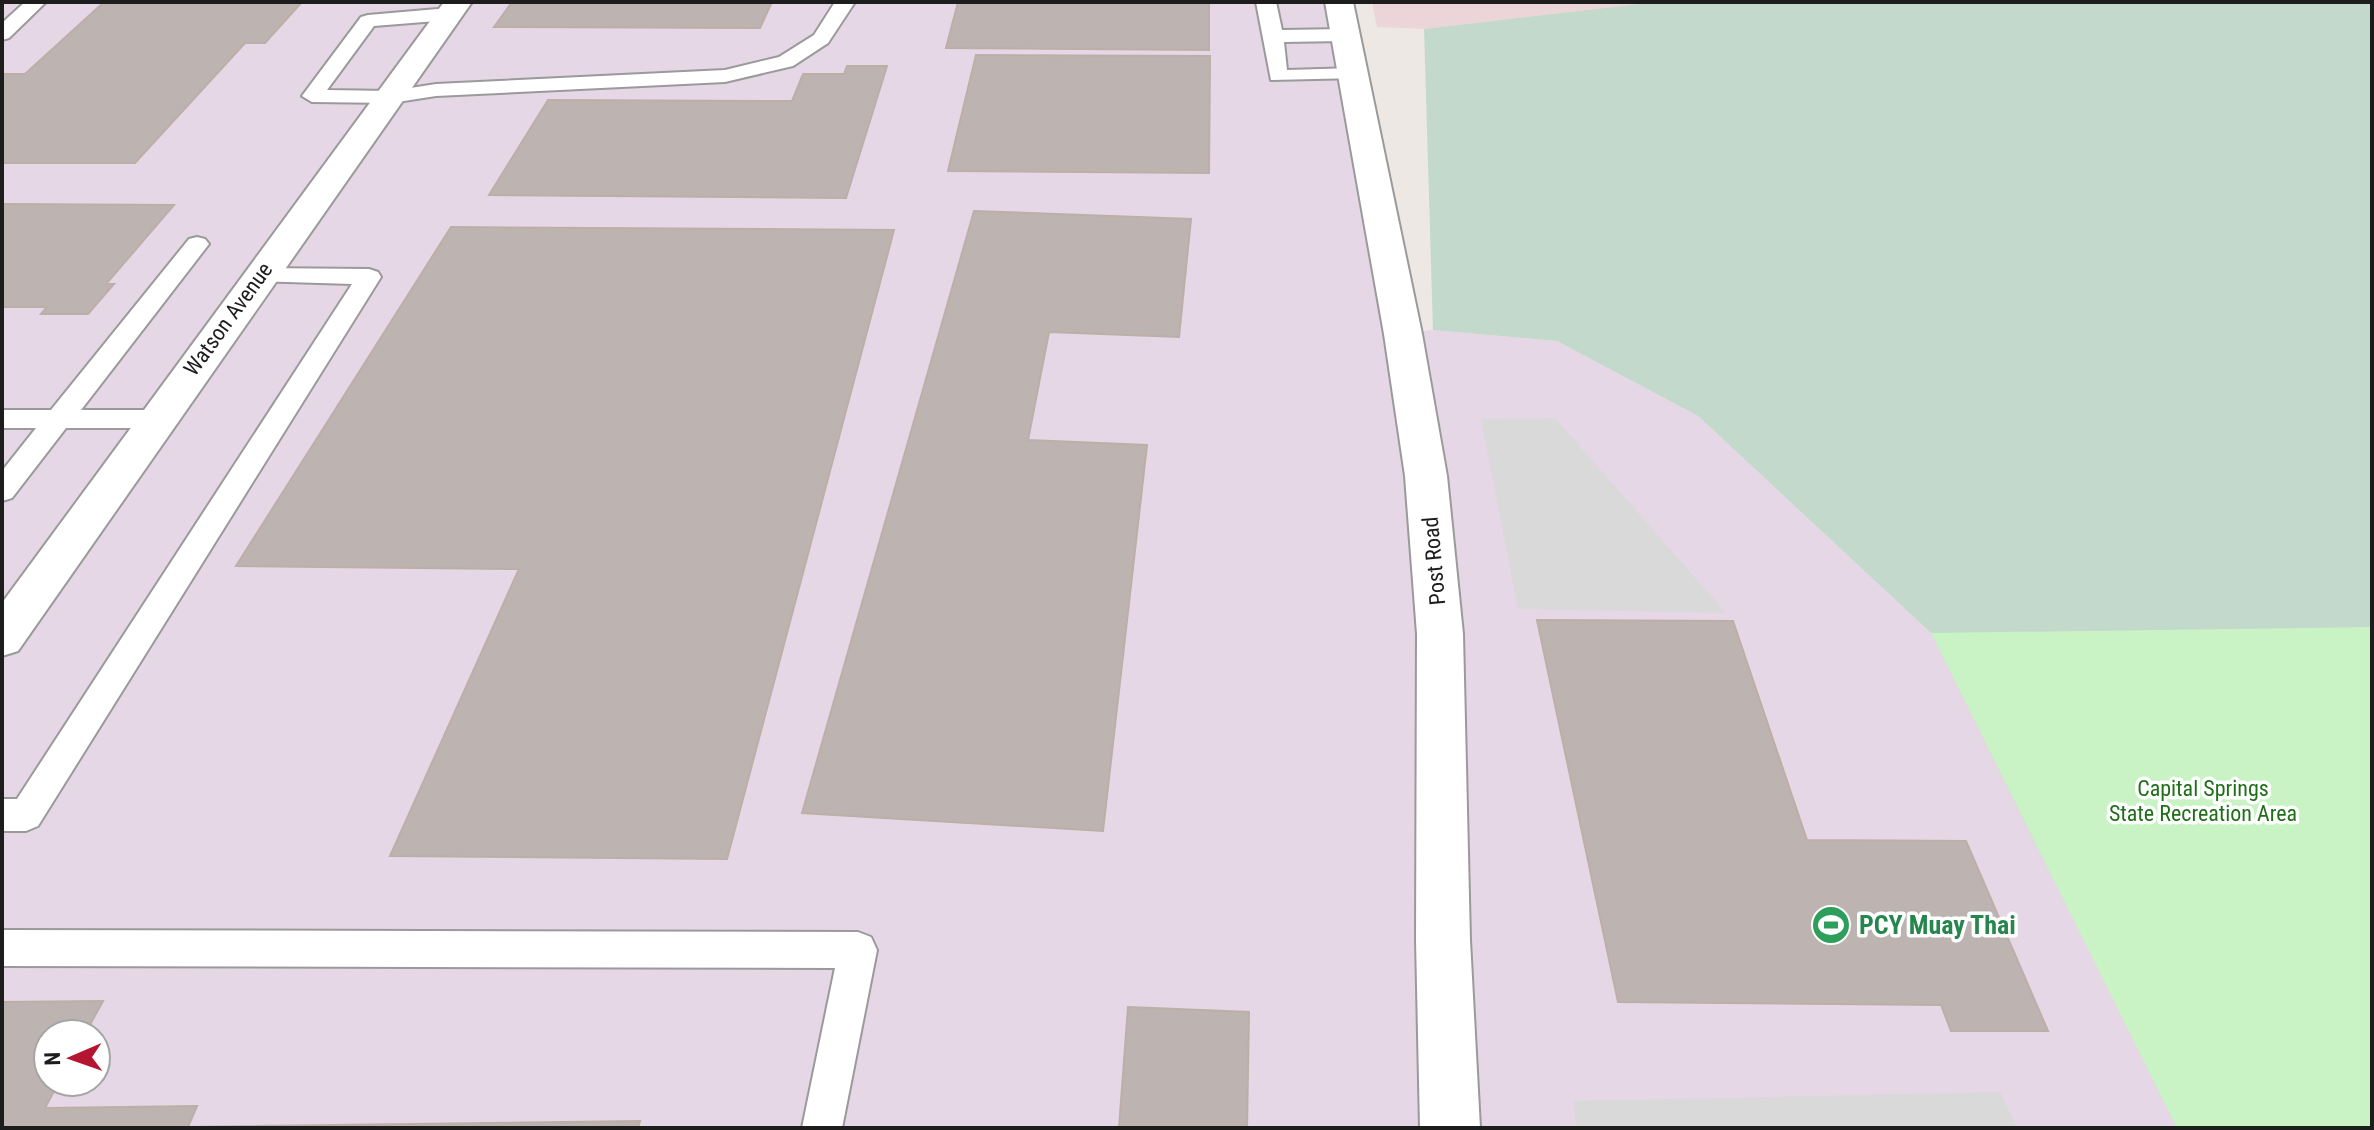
<svg xmlns="http://www.w3.org/2000/svg" width="2374" height="1130" viewBox="0 0 2374 1130" font-family="'Roboto Condensed',sans-serif">
<style>
.commercial{fill:#ecd5d8}
.industrial{fill:#e5d7e5;fill-rule:evenodd}
.wetland{fill:#c3d9cb}
.park{fill:#c9f3c5}
.parking{fill:#d9d9d9}
.building{fill:#bdb4b1;stroke:#bdaea8;stroke-width:2}
.lines{fill:none;stroke-linecap:round;stroke-linejoin:round}
.service-casing{stroke:#9a9a9a;stroke-width:4}
.minor-casing{stroke:#9a9a9a;stroke-width:4}
.tertiary-casing{stroke:#9a9a9a;stroke-width:4}
.service{fill:#fff;fill-rule:evenodd}
.minor{fill:#fff;fill-rule:evenodd}
.tertiary{fill:#fff;fill-rule:evenodd}
.labels{text-anchor:middle;dominant-baseline:central;stroke-width:7;stroke-linejoin:round;paint-order:stroke}
.street-label{font-size:22px;fill:#1d1d1d;stroke:#fff}
.park-label{font-size:22px;fill:#1f6e18;stroke:#fff}
.near-leisure-label{font-size:26px;font-weight:bold;fill:#27864d;stroke:#fff;text-anchor:start}
</style>
<rect width="100%" height="100%" fill="#ede8e4"/>
<path class="commercial" d="M1372,2H1655L1424,29L1377,27Z"/>
<path class="industrial" d="M2,2H1339L1403,333L1433,330L1557,341L1698,416L1931,633L2177,1128H2ZM48,1034H96V1082H48Z"/>
<path class="wetland" d="M1655,2H2372V1128H2177L1931,633L1698,416L1557,341L1433,330L1424,29Z"/>
<path class="park" d="M2372,627V1128H2177L1931,633Z"/>
<path class="parking" d="M1555,418L1726,613L1518,609L1481,419Z
M2000,1092L2017,1128H1577L1573,1101Z"/>
<path class="building" d="M104,2H302L265,43H245L135,163H2V74H25Z
M512,2H772L760,28L494,27Z
M958,2H1209V50L946,48Z
M976,55L1210,56L1209,173L948,171Z
M847,66H887L846,198L489,195L548,100L792,101L803,74H844Z
M2,204L174,205L106,284H114L88,314H41L47,307H2Z
M974,211L1191,219L1179,337L1049,332L1028,440L1147,445L1103,831L802,813Z
M451,227L894,230L727,859L390,856L519,569L236,566Z
M1537,620L1733,621L1807,840L1966,841L2048,1031H1951L1941,1005L1618,1002Z
M103,1001L85,1034H48V1082H59L45,1108L197,1106L188,1127L640,1121L638,1128H2V1002Z
M1128,1007L1249,1012L1247,1128H1119Z"/>
<g class="lines">
<defs>
<path id="service" d="M25,2H46L9,38L2,40V23Z
M835,2H855L828,43L793,66L725,82L436,96L391,103L312,102L302,96L361,17L368,15L449,8L459,14L449,20L374,26L327,90L391,91L436,84L725,70L779,57L814,35Z
M1256,2H1276L1282,30L1345,29L1355,35L1345,41L1284,42L1287,70L1353,68L1363,74L1360,78L1271,80Z
M197,237L205,239L209,244L81,410H156L166,412L170,419L166,426L156,428H66L12,498L2,501V471L36,428H2V410H51L189,239Z
M259,268L369,269L378,272L381,277L38,826L26,831H2V799H17L352,284L250,281L247,276L250,271Z
M2,930L858,932L871,937L877,950L842,1128H802L835,968L2,966Z"/>
<path id="minor" d="M444,2H472L18,651L2,656V603Z"/>
<path id="tertiary" d="M1325,2H1353L1422,334L1447,476L1463,634L1470,940L1480,1128H1420L1416,940L1417,634L1405,476L1384,334Z"/>
</defs>
<use href="#service" class="service-casing"/>
<use href="#minor" class="minor-casing"/>
<use href="#tertiary" class="tertiary-casing"/>
<use href="#service" class="service"/>
<use href="#minor" class="minor"/>
<use href="#tertiary" class="tertiary"/>
</g>
<defs>
<symbol id="stadium-disc" viewBox="-11 -11 22 22"><circle r="9.5" fill="#2e9e5b" stroke="#fff"/><path d="M0-5a6.5 5 0 1 0 0 10a6.5 5 0 1 0 0-10ZM-3.5-1.8h7v3.6h-7Z" fill="#fff"/></symbol>
</defs>
<g fill-rule="evenodd">
<use href="#stadium-disc" x="1809" y="903" width="44" height="44"/>
</g>
<g class="labels">
<g class="street-label">
<text transform="translate(228 319) rotate(-54)">Watson Avenue</text>
<text transform="translate(1434 561) rotate(-95)">Post Road</text>
</g>
<g class="park-label">
<text x="2203" y="788">Capital Springs<tspan x="2203" dy="25">State Recreation Area</tspan></text>
</g>
<g class="near-leisure-label">
<text x="1859" y="925">PCY Muay Thai</text>
</g>
</g>
<rect width="2374" height="1130" fill="none" stroke="#1d1d1d" stroke-width="8"/>
<g transform="translate(72 1058) rotate(268)"><circle r="38" fill="#ffffff" stroke="#a5a5a5" stroke-width="2"/>
<path d="M0-6L14 30L0 20L-14 30Z" fill="#b41631"/>
<text y="-12" font-size="22" font-weight="bold" text-anchor="middle" fill="#1d1d1d">N</text>
</g>
</svg>
